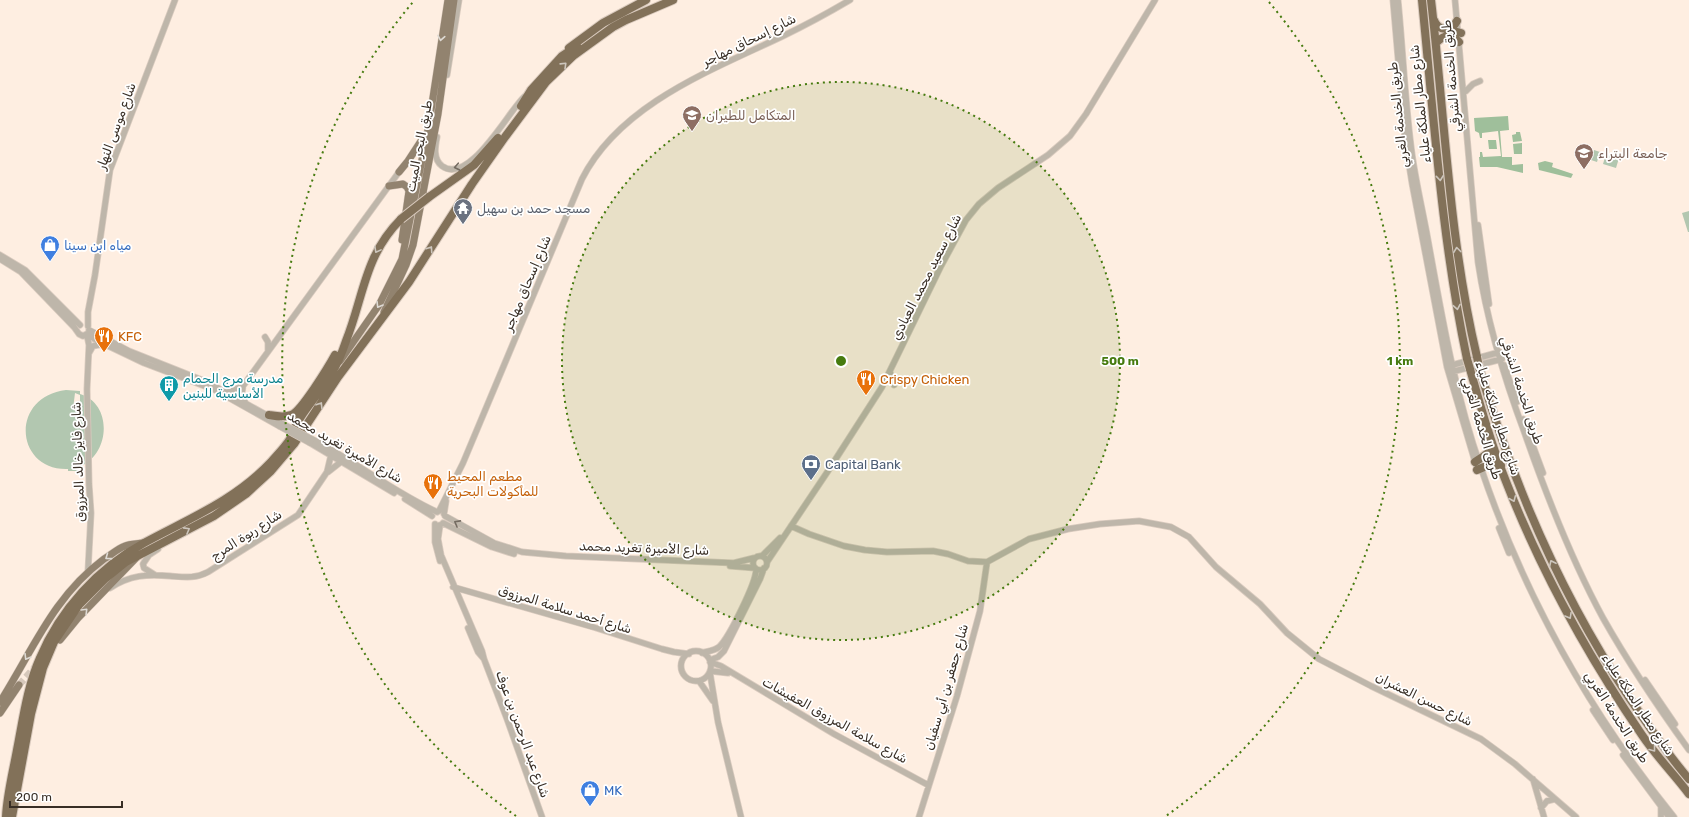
<svg xmlns="http://www.w3.org/2000/svg" width="1689" height="817" viewBox="0 0 1689 817" font-family="Rubik,'Noto Naskh Arabic',sans-serif">
<style>
.green{fill:#b2c7b0;fill-rule:evenodd}
.forest{fill:#9fbf9b}
.lines{fill:none;stroke-linecap:round;stroke-linejoin:round}
.major-tunnel{stroke:#d6c8bb;stroke-width:7;stroke-dasharray:7 3.5;stroke-linecap:butt}
.minor-casing{stroke:#dacbbf;stroke-width:7}
.major-casing{stroke:#dacbbf;stroke-width:8}
.highway-casing{stroke:#dacbbf;stroke-width:10}
.minor{stroke:#beb6aa;stroke-width:5.5}
.major{stroke:#92836f;stroke-width:7}
.highway{stroke:#827159;stroke-width:8}
.minor-bridge-casing{stroke:#dacbbf;stroke-width:7;stroke-linecap:butt}
.highway-bridge-casing{stroke:#dacbbf;stroke-width:10;stroke-linecap:butt}
.minor-bridge{stroke:#beb6aa;stroke-width:5.5}
.highway-bridge{stroke:#827159;stroke-width:8}
.oneway{stroke:#dedad4}
.oneway2{stroke:#cdc6bd}
.oneway3{stroke:#746b61}
.ring{fill:none;stroke:#467b0f;stroke-width:2;stroke-dasharray:2 4}
.labels{text-anchor:middle;dominant-baseline:central;stroke-width:3.5;stroke-linejoin:round;paint-order:stroke}
.street-label{font-size:13px;fill:#382e25;stroke:#fff}
.education-label{font-size:13px;fill:#785e54;stroke:#fff;text-anchor:start}
.worship-label{font-size:13px;fill:#5b616d;stroke:#fff;text-anchor:start}
.shop-label{font-size:13px;fill:#366cbe;stroke:#fff;text-anchor:start}
.food-label{font-size:13px;fill:#c56008;stroke:#fff;text-anchor:start}
.culture-label{font-size:13px;fill:#0d838f;stroke:#fff;text-anchor:start}
.service-label{font-size:13px;fill:#4e5e75;stroke:#fff;text-anchor:start}
.centre{fill:#467b0f;stroke:#fff;stroke-width:2}
.ring-label{font-size:12px;text-anchor:middle;font-weight:bold;fill:#467b0f;stroke:#fff;stroke-width:3.5;stroke-linejoin:round;paint-order:stroke}
</style>
<rect width="100%" height="100%" fill="#feeee1"/>
<path class="green" d="M1594,150L1600,152L1597,162L1591,160Z
M1606,154L1619,158L1616,168L1603,164Z
M1689,211V232H1688L1682,213Z
M66,390L80,391V394C113,404 110,453 81,466V471H68V469C15,471 9,397 66,390ZM75,393L80,395V409H73Z"/>
<path class="forest" d="M1508,116L1509,130L1500,131L1502,157H1512V165L1523,164V173L1497,167H1480L1479,157H1480V152H1482L1483,157L1501,156L1498,131L1482,133V138H1480L1479,133L1475,131L1474,118Z
M1516,132H1520L1522,141L1513,142L1512,135L1516,134Z
M1488,140H1496L1497,149H1489Z
M1522,143V154H1514L1513,144Z
M1545,161L1553,163L1552,167L1573,174L1571,178L1539,170L1538,163Z"/>
<g class="lines">
<path class="major-tunnel" d="M19,685L36,666"/>
<defs>
<path id="minor" d="M1393,0L1405,139L1412,183L1447,367L1476,465
M1398,0C1403,51 1405,103 1412,154C1416,183 1423,212 1428,240C1442,317 1455,394 1481,468C1524,595 1590,713 1674,817
M1455,0L1478,262C1487,322 1504,378 1525,434C1547,497 1571,559 1603,618C1629,664 1658,707 1689,750
M447,75L459,0
M1466,91L1473,84L1480,81
M437,137C435,147 433,159 442,166C469,186 508,112 524,97
M1478,225L1489,304
M0,255L25,270L80,325
M0,259L21,272L74,327L79,334L83,336L87,334
M88,326V312L95,275L110,170L175,0
M89,330L129,351L207,382L281,423
M87,334L96,340L144,363L215,390L279,426
M87,335L89,345L87,389L89,484L91,513L88,571
M265,337L268,342V351
M89,353L93,346L104,344
M1504,365L1517,402
M1449,366L1500,352
M890,372L894,385
M1451,372L1502,359
M243,386L242,393L245,402
M228,392L243,386L399,172
M1523,419L1543,473
M312,439C355,461 393,492 437,512
M310,443L394,493
M328,472L342,461
M405,499L432,516
M439,511L463,463L582,179C620,104 712,70 783,36C806,25 828,13 850,0
M444,514L446,501
M445,516L494,543L522,552L566,556L734,563L754,558
M443,523L492,547L514,554
M435,524V542L440,561
M440,525L438,539L441,555L482,651L484,659L507,719L542,817
M791,526L809,534L844,546L865,550L887,552L933,551L948,554L968,561L987,562L1029,539L1068,529L1100,524L1139,521L1171,527L1189,537L1216,567L1260,604L1287,633L1319,659L1371,686L1481,739L1515,764L1576,817
M1499,528L1509,553
M762,556L780,538
M753 563a7 7 0 1 1 14 0a7 7 0 1 1-14 0Z
M767,562L828,471L882,387L941,266L966,220L979,204L998,188L1048,155L1070,136L1086,114L1155,0
M730,566L755,568
M155,575L144,568L143,564L149,555L158,549
M453,587L593,627L662,649L674,652L689,654
M110,588C130,575 147,574 170,576C184,577 195,579 208,572L298,515L327,472L331,455
M468,628L478,652L484,659
M681 666a15 15 0 1 1 30 0a15 15 0 1 1-30 0Z
M702,653C708,651 714,651 719,647C729,638 757,581 756,569
M710,660L718,657L724,651L760,579L764,568
M710,662L721,666L834,734L928,785
M710,671L728,673
M710,673L718,722L741,817
M1645,680L1675,724
M699,681L713,701
M1593,710L1613,740
M1623,755L1669,817
M1533,779L1544,817
M1661,807V817
M1541,808L1547,801L1555,799
M919,817L957,696L980,611L987,562"/>
<path id="major" d="M399,172L408,161L425,135
M389,186L403,184L407,187L409,191L402,240
M384,312L406,265L413,245L438,114L454,0
M340,361L379,305L402,259L428,130L448,0
M60,640L78,618L136,558
M0,702C33,650 53,597 104,559C111,555 117,549 125,546C130,544 137,544 143,543
M0,713L19,685"/>
<path id="highway" d="M1422,0C1434,120 1442,241 1467,359
M1431,0C1445,119 1449,240 1477,357
M1434,20C1438,31 1451,32 1457,21
M1446,29L1461,33
M1436,43C1444,35 1450,33 1459,42
M569,48L603,23L646,0
M521,106L531,90L562,56L577,46
M429,197L474,165L498,138
M1479,367C1513,485 1562,597 1630,699C1649,726 1667,754 1689,779
M1470,369C1481,408 1492,447 1507,484C1542,573 1588,656 1642,735C1656,756 1674,774 1689,794
M269,415C275,416 284,418 291,415C301,412 329,366 335,355
M1475,462C1483,456 1491,454 1492,443
M1477,470L1491,464L1501,466
M6,817C7,795 13,772 17,750C23,720 27,687 40,658C60,610 98,568 144,543C190,518 234,501 271,462C277,455 285,447 290,439C293,435 294,430 296,425C306,406 322,391 332,372C337,365 343,350 346,341C364,296 364,256 401,219
M12,817L31,714L43,668L54,642L79,605L105,579L126,562L214,516L246,494L271,471L294,444L338,377L409,282L472,184L505,137L546,82L573,56L613,27L626,20L673,0"/>
</defs>
<use href="#minor" class="minor-casing"/>
<use href="#major" class="major-casing"/>
<use href="#highway" class="highway-casing"/>
<use href="#minor" class="minor"/>
<use href="#major" class="major"/>
<use href="#highway" class="highway"/>
<defs>
<path id="minor-bridge" d="M281,423L312,439
M279,426L310,443"/>
<path id="highway-bridge" d="M401,219L429,197
M1477,357L1479,367
M1467,359L1470,369"/>
</defs>
<use href="#minor-bridge" class="minor-bridge-casing"/>
<use href="#highway-bridge" class="highway-bridge-casing"/>
<use href="#minor-bridge" class="minor-bridge"/>
<use href="#highway-bridge" class="highway-bridge"/>
</g>
<defs><path id="oneway-chevron" d="M-2-3.5L2.5 0L-2 3.5" fill="none" stroke-width="1.6" stroke-linecap="round" stroke-linejoin="round"/></defs>
<g class="oneway">
<use href="#oneway-chevron" transform="translate(441 38) rotate(100)"/>
<use href="#oneway-chevron" transform="translate(379 305) rotate(121)"/>
<use href="#oneway-chevron" transform="translate(108 557) rotate(144)"/>
<use href="#oneway-chevron" transform="translate(85 611) rotate(-45)"/>
<use href="#oneway-chevron" transform="translate(27 657) rotate(121)"/>
</g>
<g class="oneway2">
<use href="#oneway-chevron" transform="translate(564 65) rotate(-44)"/>
<use href="#oneway-chevron" transform="translate(1440 178) rotate(84)"/>
<use href="#oneway-chevron" transform="translate(430 249) rotate(-56)"/>
<use href="#oneway-chevron" transform="translate(377 250) rotate(118)"/>
<use href="#oneway-chevron" transform="translate(1457 250) rotate(-97)"/>
<use href="#oneway-chevron" transform="translate(1457 307) rotate(80)"/>
<use href="#oneway-chevron" transform="translate(320 405) rotate(-58)"/>
<use href="#oneway-chevron" transform="translate(1513 499) rotate(67)"/>
<use href="#oneway-chevron" transform="translate(187 530) rotate(-29)"/>
<use href="#oneway-chevron" transform="translate(1552 563) rotate(-115)"/>
<use href="#oneway-chevron" transform="translate(1569 616) rotate(61)"/>
<use href="#oneway-chevron" transform="translate(1653 749) rotate(52)"/>
</g>
<g class="oneway3">
<use href="#oneway-chevron" transform="translate(457 167) rotate(169)"/>
<use href="#oneway-chevron" transform="translate(457 523) rotate(-151)"/>
</g>
<circle cx="841" cy="361" r="279" fill="#467b0f" fill-opacity=".12"/>
<g class="ring">
<circle cx="841" cy="361" r="279"/>
<path d="M516 816A559 559 0 0 1 413 2M1269 2A559 559 0 0 1 1166 816"/>
</g>
<defs>
<symbol id="university-pin" viewBox="-11 -11 22 30"><path d="M0 17L-7.5 6A9.5 9.5 0 1 1 7.5 6Z" fill="#8d6e63" stroke="#fff"/><path d="M0-5L7-2L0 1L-7-2ZM-4 1L0 2.5L4 1V4Q0 6-4 4Z" fill="#fff"/></symbol>
<symbol id="temple-pin" viewBox="-11 -11 22 30"><path d="M0 17L-7.5 6A9.5 9.5 0 1 1 7.5 6Z" fill="#6b7280" stroke="#fff"/><path d="M0-6L5-2H3V0L6.5 2.5H4V6H1.5V3h-3V6H-4V2.5H-6.5L-3 0V-2H-5Z" fill="#fff"/></symbol>
<symbol id="shop-pin" viewBox="-11 -11 22 30"><path d="M0 17L-7.5 6A9.5 9.5 0 1 1 7.5 6Z" fill="#3f7fe0" stroke="#fff"/><path d="M-5-2.5h2.3a2.7 3.5 0 0 1 5.4 0H5L5.5 6h-11ZM-1.5-2.5h3a1.5 2.3 0 0 0-3 0Z" fill="#fff"/></symbol>
<symbol id="restaurant-pin" viewBox="-11 -11 22 30"><path d="M0 17L-7.5 6A9.5 9.5 0 1 1 7.5 6Z" fill="#e8710a" stroke="#fff"/><path d="M-5-6h1v4h1v-4h1v4h1v-4h1v5L-1.5 .5V6h-2V.5L-5-1ZM5-6V6H3V1.5H1.5Q1.5-4 5-6Z" fill="#fff"/></symbol>
<symbol id="building-pin" viewBox="-11 -11 22 30"><path d="M0 17L-7.5 6A9.5 9.5 0 1 1 7.5 6Z" fill="#0f9aa8" stroke="#fff"/><path d="M-4-6H4V6H1V3H-1V6H-4ZM-2.5-4.3h1.7v1.8h-1.7ZM.8-4.3h1.7v1.8H.8ZM-2.5-1h1.7V.8h-1.7ZM.8-1h1.7V.8H.8Z" fill="#fff"/></symbol>
<symbol id="bank-pin" viewBox="-11 -11 22 30"><path d="M0 17L-7.5 6A9.5 9.5 0 1 1 7.5 6Z" fill="#5c6f8a" stroke="#fff"/><path d="M-6-4H6V4H-6ZM0-2.3a2.3 2.3 0 1 0 0 4.6a2.3 2.3 0 1 0 0-4.6Z" fill="#fff"/></symbol>
</defs>
<g fill-rule="evenodd">
<use href="#university-pin" x="681" y="104" width="22" height="30"/>
<use href="#university-pin" x="1573" y="142" width="22" height="30"/>
<use href="#temple-pin" x="452" y="197" width="22" height="30"/>
<use href="#shop-pin" x="39" y="234" width="22" height="30"/>
<use href="#restaurant-pin" x="93" y="325" width="22" height="30"/>
<use href="#restaurant-pin" x="855" y="368" width="22" height="30"/>
<use href="#building-pin" x="158" y="374" width="22" height="30"/>
<use href="#bank-pin" x="800" y="453" width="22" height="30"/>
<use href="#restaurant-pin" x="422" y="472" width="22" height="30"/>
<use href="#shop-pin" x="579" y="779" width="22" height="30"/>
</g>
<g class="labels">
<g class="street-label">
<text transform="translate(749 40) rotate(-26)">شارع إسحاق مهاجر</text>
<text transform="translate(1451 76) rotate(-95)">طريق الخدمة الشرقي</text>
<text transform="translate(1420 104) rotate(-96)">شارع مطار الملكة علياء</text>
<text transform="translate(1398 115) rotate(-96)">طريق الخدمة الغربي</text>
<text transform="translate(116 126) rotate(-70)">شارع موسى النهار</text>
<text transform="translate(419 146) rotate(-79)">طريق البحر الميت</text>
<text transform="translate(926 277) rotate(-63)">شارع سعيد محمد العبادي</text>
<text transform="translate(527 283) rotate(-67)">شارع إسحاق مهاجر</text>
<text transform="translate(1522 390) rotate(72)">طريق الخدمة الشرقي</text>
<text transform="translate(1498 418) rotate(72)">شارع مطار الملكة علياء</text>
<text transform="translate(1482 428) rotate(73)">طريق الخدمة الغربي</text>
<text transform="translate(345 447) rotate(30)">شارع الأميرة تغريد محمد</text>
<text transform="translate(78 462) rotate(-92)">شارع فايز خالد المرزوق</text>
<text transform="translate(246 535) rotate(-33)">شارع ربوة المرج</text>
<text transform="translate(644 548) rotate(2)">شارع الأميرة تغريد محمد</text>
<text transform="translate(565 609) rotate(17)">شارع أحمد سلامة المرزوق</text>
<text transform="translate(946 687) rotate(-74)">شارع جعفر بن أبي سفيان</text>
<text transform="translate(1424 699) rotate(26)">شارع حسن العشران</text>
<text transform="translate(1638 704) rotate(56)">شارع مطار الملكة علياء</text>
<text transform="translate(1617 717) rotate(57)">طريق الخدمة الغربي</text>
<text transform="translate(835 720) rotate(29)">شارع سلامة المرزوق العفيشات</text>
<text transform="translate(523 734) rotate(70)">شارع عبد الرحمن بن عوف</text>
</g>
<g class="education-label">
<text x="706" y="115">المتكامل للطيران</text>
<text x="1598" y="153">جامعة البتراء</text>
</g>
<g class="worship-label">
<text x="477" y="208">مسجد حمد بن سهيل</text>
</g>
<g class="shop-label">
<text x="64" y="245">مياه ابن سينا</text>
<text x="604" y="790">MK</text>
</g>
<g class="food-label">
<text x="118" y="336">KFC</text>
<text x="880" y="379">Crispy Chicken</text>
<text x="447" y="476">مطعم المحيط<tspan x="447" dy="15">للمأكولات البحرية</tspan></text>
</g>
<g class="culture-label">
<text x="183" y="378">مدرسة مرج الحمام<tspan x="183" dy="15">الأساسية للبنين</tspan></text>
</g>
<g class="service-label">
<text x="825" y="464">Capital Bank</text>
</g>
</g>
<circle cx="841" cy="361" r="6" class="centre"/>
<g class="ring-label">
<text x="1120" y="365">500 m</text>
<text x="1400" y="365">1 km</text>
</g>
<path d="M10 801v6h112v-6" fill="none" stroke="#382e25" stroke-width="2"/>
<text x="16" y="801" font-size="12" fill="#382e25" stroke="#ffffff" stroke-width="3" paint-order="stroke">200 m</text>
</svg>
